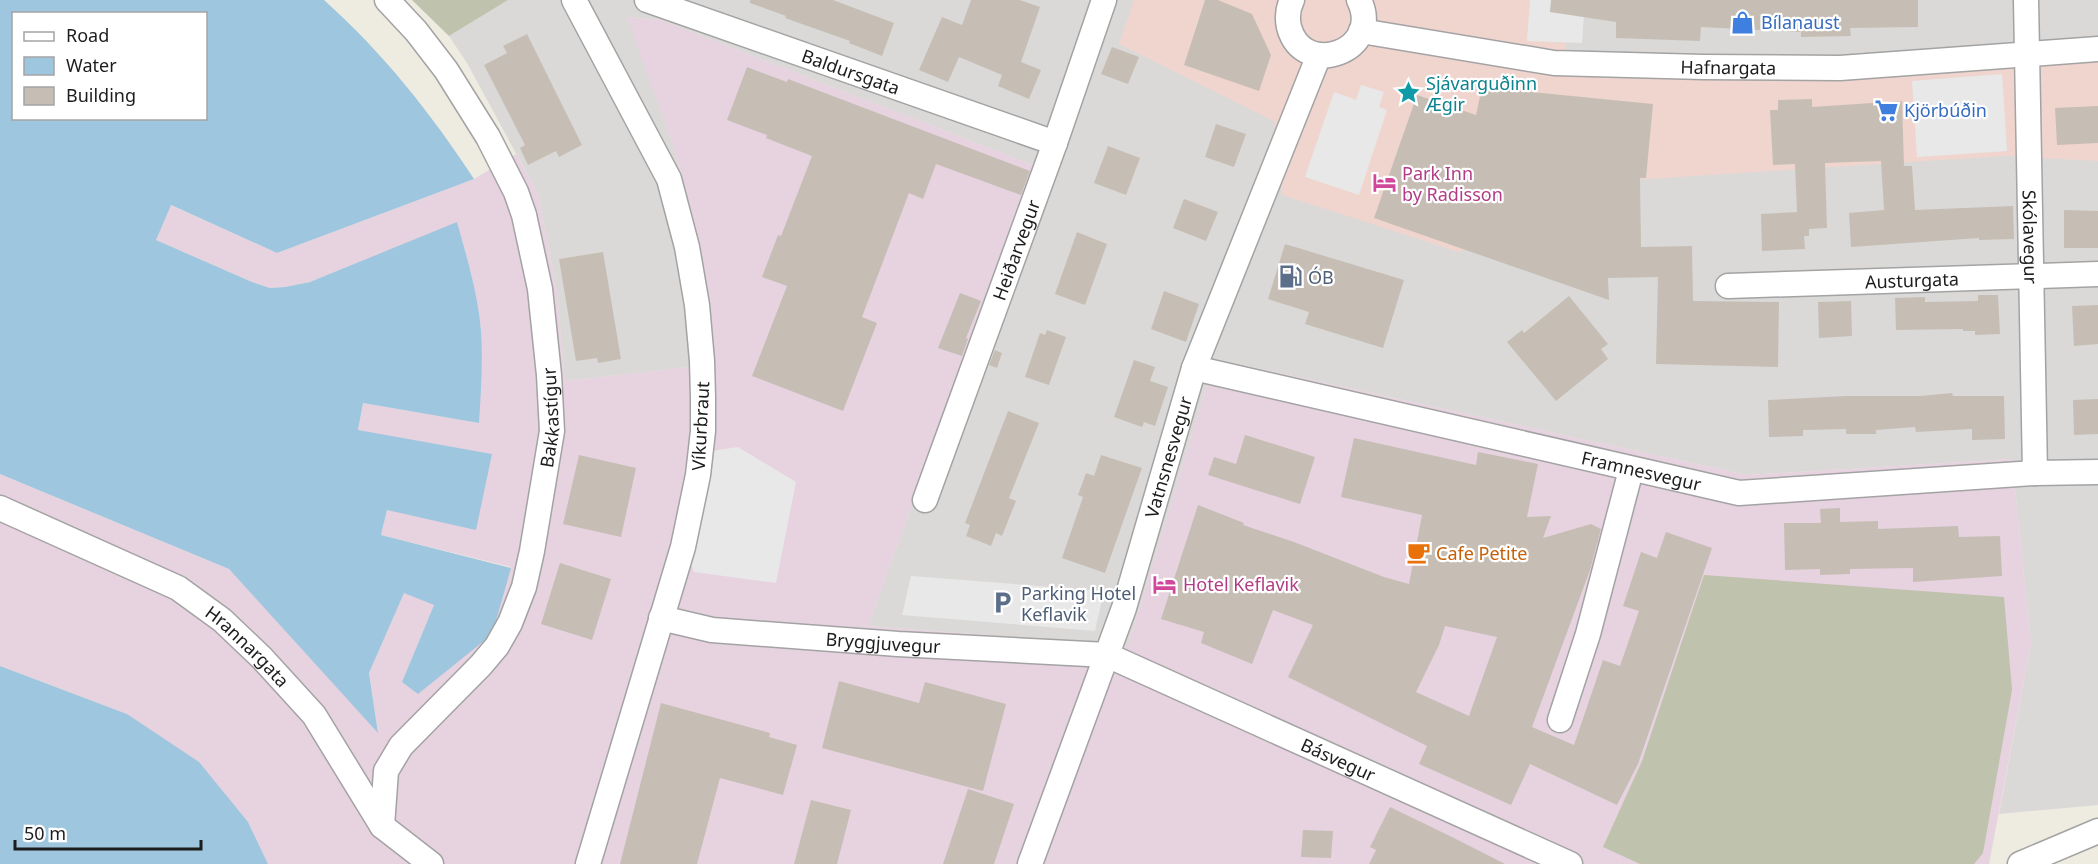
<svg xmlns="http://www.w3.org/2000/svg" width="2098" height="864" viewBox="0 0 2098 864" font-family="'Noto Sans',sans-serif">
<style>
.residential{fill:#dad9d8}
.commercial{fill:#f0d5ce}
.industrial{fill:#e7d2e0}
.construction{fill:#bfc2ac}
.parking{fill:#e8e8e8}
.water{fill:#9ec6de;fill-rule:evenodd}
.building{fill:#c6beb4;fill-rule:evenodd}
.lines{fill:none;stroke-linecap:round;stroke-linejoin:round}
.minor-casing{stroke:#a3a3a3;stroke-width:27}
.minor{stroke:#fff;stroke-width:24}
.labels{text-anchor:middle;dominant-baseline:central;stroke-width:4.5;stroke-linejoin:round;paint-order:stroke}
.shop-label{font-size:18px;fill:#366cbe;stroke:#fff;text-anchor:start}
.street-label{font-size:18px;fill:#1c1c1c;stroke:#fff}
.culture-label{font-size:18px;fill:#0d838f;stroke:#fff;text-anchor:start}
.hotel-label{font-size:18px;fill:#b23c85;stroke:#fff;text-anchor:start}
.service-label{font-size:18px;fill:#4e5e75;stroke:#fff;text-anchor:start}
.food-label{font-size:18px;fill:#c56008;stroke:#fff;text-anchor:start}
</style>
<rect width="100%" height="100%" fill="#eeebe0"/>
<path class="residential" d="M508,0H2098V805L1999,814L2031,643L2012,459L1747,475L1215,359L1128,646L868,626L1035,166L661,20L628,17L673,144L700,242L717,364L565,381L557,291L538,194L467,63L449,36Z"/>
<path class="commercial" d="M1134,0H1571L1565,52L1823,58L2098,42V161L2005,156L1584,183L1459,252L1282,195L1274,121L1119,44Z"/>
<path class="industrial" d="M627,17L661,20L1035,166L868,626L1128,646L1215,359L1747,475L2012,459L2031,643L1989,864H268L248,822L127,714L0,666V474L229,569L378,731L369,673L404,592L434,605L402,682L511,567L381,535L387,510L492,454L358,431L363,403L479,423L481,330L471,273L457,223L310,282L285,287L270,288L252,282L156,240L170,205L277,253L474,179L516,154L538,194L557,291L565,381L716,364L700,242L673,144Z"/>
<path class="construction" d="M412,0H508L449,36Z
M1704,575L2004,597L2012,690L1983,853L1974,864H1640L1603,847L1642,761Z"/>
<path class="parking" d="M1530,0H1585L1582,43L1527,41Z
M2002,74L2007,151L1917,157L1912,81Z
M1361,85L1384,92L1379,107L1387,110L1359,195L1305,177L1334,92L1356,100Z
M738,447L796,482L776,583L694,572L688,556L711,451Z
M911,576L1104,591L1095,631L902,615Z"/>
<path class="water" d="M0,0H324C384,54 430,112 474,179L277,253L171,205L156,240L252,282L270,288L285,287L310,282L457,222C467,258 478,294 481,331C483,361 481,392 479,423L363,403L358,430L492,454L476,530L387,510L381,535L511,568L494,628L485,640L418,694L402,682L434,605L404,593L369,673L378,733L229,569L0,474ZM14,14H206V118H14Z
M0,666L127,714L199,762L248,822L268,864H0Z"/>
<path class="building" d="M750,0H833L894,23L882,56L849,43L850,41L785,18L786,16L750,3Z
M971,0H1020L1040,7L1021,62L1041,70L1029,99L998,86L1002,75L959,57L948,82L919,70L942,17L962,25Z
M1205,0H1218L1252,14L1271,55L1259,91L1184,65Z
M1551,0H1918V27L1850,28L1851,36L1801,37V32L1701,27L1700,41L1616,38V22L1550,12Z
M527,34L582,145L559,157L556,151L528,165L520,148L525,145L484,65L507,53L503,46Z
M1112,47L1139,57L1128,84L1101,74Z
M747,67L787,82L788,79L1030,171L1021,195L936,164L923,199L909,193L862,317L877,323L843,411L752,376L787,286L762,277L778,235L781,236L812,156L766,138L767,135L727,120Z
M1482,87L1653,104L1646,178H1640L1641,247L1692,246L1693,301L1779,302L1778,367L1656,364L1658,277L1608,278L1609,300L1374,218L1417,95L1476,115Z
M1812,99V107L1902,101L1904,166H1912L1915,210L2013,206L2014,239L1979,240V238L1851,247L1849,213L1884,210L1881,161L1825,163L1827,228L1809,229V236H1804L1805,249L1762,251L1761,214L1797,212L1795,164L1773,165L1770,110H1778V100Z
M2098,106V143L2057,145L2055,108Z
M1216,124L1246,134L1234,167L1205,157Z
M1108,146L1140,158L1126,195L1094,183Z
M1184,199L1218,212L1206,241L1173,228Z
M2064,210L2098,211V248H2064Z
M1077,232L1107,244L1085,305L1055,294Z
M1285,244L1404,280L1383,348L1305,324L1309,312L1268,299Z
M603,252L621,359L598,363L597,358L576,361L559,259Z
M1164,291L1199,304L1186,342L1151,329Z
M960,293L981,301L966,338L968,339L962,356L938,348Z
M1978,295H1998L2000,334L1975,335V331H1963V329L1896,330L1895,298L1925,297V302L1978,301Z
M1569,296L1608,344L1601,349L1608,359L1556,401L1507,342L1522,330L1524,333Z
M1851,301L1852,336L1819,338L1818,302Z
M2098,305V344L2074,346L2072,306Z
M1047,330L1066,337L1049,385L1025,377L1040,333L1045,335Z
M995,350L1002,353L997,368L989,365Z
M1134,360L1155,367L1150,381L1168,387L1155,426L1144,422L1142,427L1114,417Z
M1952,393L1953,396H2004L2005,439L1972,440V429L1916,432L1915,427L1876,430V434H1846V429L1803,430V436L1769,437L1768,400L1846,396H1920Z
M2098,399V434L2074,435L2073,400Z
M1008,411L1039,423L1009,498L1016,501L1002,536L996,533L991,546L966,536L970,525L965,523Z
M1245,435L1315,457L1300,504L1208,475L1214,457L1236,464Z
M1354,438L1476,465L1478,452L1538,464L1527,517L1551,516L1543,538L1591,524L1601,529L1590,570L1532,727L1574,745L1603,660L1620,666L1639,611L1623,606L1641,552L1657,558L1666,532L1712,548L1638,764L1617,805L1530,764L1511,805L1419,764L1427,746L1288,677L1313,625L1273,610L1252,664L1201,643L1204,632L1161,619L1198,505L1244,523L1243,525L1294,542L1384,577L1409,584L1422,515L1341,497ZM1445,626L1497,637L1469,716L1416,692L1439,645Z
M579,455L636,468L621,537L563,524Z
M1101,455L1142,468L1105,573L1062,558L1083,497L1078,495L1086,473L1094,476Z
M1840,508V522L1878,521V529L1958,526L1959,537L2000,536L2002,576L1913,582V568L1850,569V574L1820,575V569L1785,570L1784,523H1821L1820,509Z
M560,563L611,579L592,640L541,624Z
M839,681L919,703L925,682L1006,704L983,791L822,748Z
M661,703L770,733L769,737L797,745L783,795L720,778L697,864H620Z
M968,789L1014,804L994,864H943Z
M811,800L851,810L837,864H794Z
M1390,807L1454,838L1505,864H1369L1376,850L1370,847Z
M1303,830L1333,831L1331,858L1301,857Z"/>
<g class="lines">
<defs>
<g id="minor">
<path d="M574,0L669,179L687,247L697,305L702,361L703,397V431L698,475L683,547L588,864"/>
<path id="s1" d="M647,0L1055,143"/>
<path d="M1292,0C1288,8 1287,18 1289,27C1303,80 1384,51 1359,0"/>
<path id="s2" d="M2026,0L2035,473"/>
<path id="s3" d="M1361,31L1554,63L1703,67L1840,68L2098,49"/>
<path id="s4" d="M1728,286L2098,274"/>
<path id="s5" d="M1194,368L1739,493L2035,473L2098,472"/>
<path id="s6" d="M925,500L1055,143L1104,0"/>
<path id="s7" d="M0,508L178,588L222,620L262,658L314,715L382,826L431,864"/>
<path id="s8" d="M661,618L712,630L898,644L1107,655L1570,864"/>
<path d="M1560,720L1588,634L1631,470"/>
<path id="s9" d="M382,826L386,771L401,746L481,665L497,646L510,623L524,587L532,551L552,431L549,375L540,289L524,215L516,192L488,137L446,70L416,31L387,0"/>
<path id="s10" d="M1030,864L1124,608L1194,368L1319,55"/>
<path d="M2020,864L2098,831"/>
</g>
</defs>
<use href="#minor" class="minor-casing"/>
<use href="#minor" class="minor"/>
</g>
<defs>
<symbol id="shop-bare" viewBox="-9 -9 18 18"><path d="M-5-2.5h2.3a2.7 3.5 0 0 1 5.4 0H5L5.5 6h-11ZM-1.5-2.5h3a1.5 2.3 0 0 0-3 0Z" fill="#3f7fe0" stroke="#fff" stroke-width="2.5" paint-order="stroke"/></symbol>
<symbol id="sight-bare" viewBox="-9 -9 18 18"><path d="M0-6L1.8-2.2L6-1.7L2.9 1.2L3.7 5.4L0 3.3L-3.7 5.4L-2.9 1.2L-6-1.7L-1.8-2.2Z" fill="#0f9aa8" stroke="#fff" stroke-width="2.5" paint-order="stroke"/></symbol>
<symbol id="supermarket-bare" viewBox="-9 -9 18 18"><path d="M-6-5.5h2.5l.6 2H6L4.5 2H-2.5L-4.4-4H-6ZM-1.5 3.2a1.3 1.3 0 1 0 .1 0ZM3 3.2a1.3 1.3 0 1 0 .1 0Z" fill="#3f7fe0" stroke="#fff" stroke-width="2.5" paint-order="stroke"/></symbol>
<symbol id="hotel-bare" viewBox="-9 -9 18 18"><path d="M-6-4.5h1.5V1H6V5H4.5V3h-9V5H-6ZM-4 0a1.8 1.8 0 1 1 3.6 0ZM.5 0V-2.5h3Q6-2.5 6 0Z" fill="#d1479c" stroke="#fff" stroke-width="2.5" paint-order="stroke"/></symbol>
<symbol id="fuel-bare" viewBox="-9 -9 18 18"><path d="M-5.5-6h7V0h2V4h1.3V-2.5L3-4.5l.8-.8L6-3V5H2.5V1h-1V6h-7ZM-4.2-4.7v3.2H.2V-4.7Z" fill="#5c6f8a" stroke="#fff" stroke-width="2.5" paint-order="stroke"/></symbol>
<symbol id="cafe-bare" viewBox="-9 -9 18 18"><path d="M-5.5-4.5H6V0H3Q3 3.5 0 3.5H-2.5Q-5.5 3.5-5.5 0ZM3-3.2v2h1.7v-2ZM-6 4.5H4V6H-6Z" fill="#e8710a" stroke="#fff" stroke-width="2.5" paint-order="stroke"/></symbol>
<symbol id="parking-bare" viewBox="-9 -9 18 18"><path d="M-3.5-5.5H1a3.5 3.5 0 0 1 0 7H-1V5.5H-3.5ZM-1-3.4V-.6H.8a1.4 1.4 0 0 0 0-2.8Z" fill="#5c6f8a" stroke="#fff" stroke-width="2.5" paint-order="stroke"/></symbol>
</defs>
<g fill-rule="evenodd">
<use href="#shop-bare" x="1726" y="6" width="33" height="33"/>
<use href="#sight-bare" x="1392" y="76" width="33" height="33"/>
<use href="#supermarket-bare" x="1870" y="94" width="33" height="33"/>
<use href="#hotel-bare" x="1368" y="166" width="33" height="33"/>
<use href="#fuel-bare" x="1274" y="260" width="33" height="33"/>
<use href="#cafe-bare" x="1402" y="536" width="33" height="33"/>
<use href="#hotel-bare" x="1148" y="568" width="33" height="33"/>
<use href="#parking-bare" x="986" y="586" width="33" height="33"/>
</g>
<g class="labels">
<g class="shop-label">
<text x="1761" y="22">Bílanaust</text>
<text x="1904" y="110">Kjörbúðin</text>
</g>
<g class="street-label">
<text stroke="none"><textPath href="#s3" startOffset="370">Hafnargata</textPath></text>
<text stroke="none"><textPath href="#s1" startOffset="216">Baldursgata</textPath></text>
<text stroke="none"><textPath href="#s2" startOffset="237">Skólavegur</textPath></text>
<text stroke="none"><textPath href="#s6" startOffset="266">Heiðarvegur</textPath></text>
<text stroke="none"><textPath href="#s4" startOffset="184">Austurgata</textPath></text>
<text stroke="none"><textPath href="#s9" startOffset="460">Bakkastígur</textPath></text>
<text transform="translate(700 426) rotate(-87)">Víkurbraut</text>
<text stroke="none"><textPath href="#s10" startOffset="430">Vatnsnesvegur</textPath></text>
<text stroke="none"><textPath href="#s5" startOffset="459">Framnesvegur</textPath></text>
<text stroke="none"><textPath href="#s8" startOffset="224">Bryggjuvegur</textPath></text>
<text stroke="none"><textPath href="#s7" startOffset="286">Hrannargata</textPath></text>
<text stroke="none"><textPath href="#s8" startOffset="702">Básvegur</textPath></text>
</g>
<g class="culture-label">
<text x="1426" y="83">Sjávarguðinn<tspan x="1426" dy="21">Ægir</tspan></text>
</g>
<g class="hotel-label">
<text x="1402" y="173">Park Inn<tspan x="1402" dy="21">by Radisson</tspan></text>
<text x="1183" y="584">Hotel Keflavik</text>
</g>
<g class="service-label">
<text x="1308" y="277">ÓB</text>
<text x="1021" y="593">Parking Hotel<tspan x="1021" dy="21">Keflavik</tspan></text>
</g>
<g class="food-label">
<text x="1436" y="553">Cafe Petite</text>
</g>
</g>
<rect x="12" y="12" width="195" height="108" fill="#ffffff" stroke="#a4a4a4" stroke-width="1.5"/>
<rect x="24" y="32" width="30" height="9" fill="#ffffff" stroke="#a4a4a4" stroke-width="1.5"/>
<text x="66" y="42" font-size="18" fill="#1c1c1c">Road</text>
<rect x="24" y="57" width="30" height="18" fill="#9ec6de" stroke="#a4a4a4" stroke-width="1.5"/>
<text x="66" y="72" font-size="18" fill="#1c1c1c">Water</text>
<rect x="24" y="87" width="30" height="18" fill="#c6beb4" stroke="#a4a4a4" stroke-width="1.5"/>
<text x="66" y="102" font-size="18" fill="#1c1c1c">Building</text>
<path d="M15 840v9h186v-9" fill="none" stroke="#1c1c1c" stroke-width="3"/>
<text x="24" y="840" font-size="18" fill="#1c1c1c" stroke="#ffffff" stroke-width="4.5" paint-order="stroke">50 m</text>
</svg>
